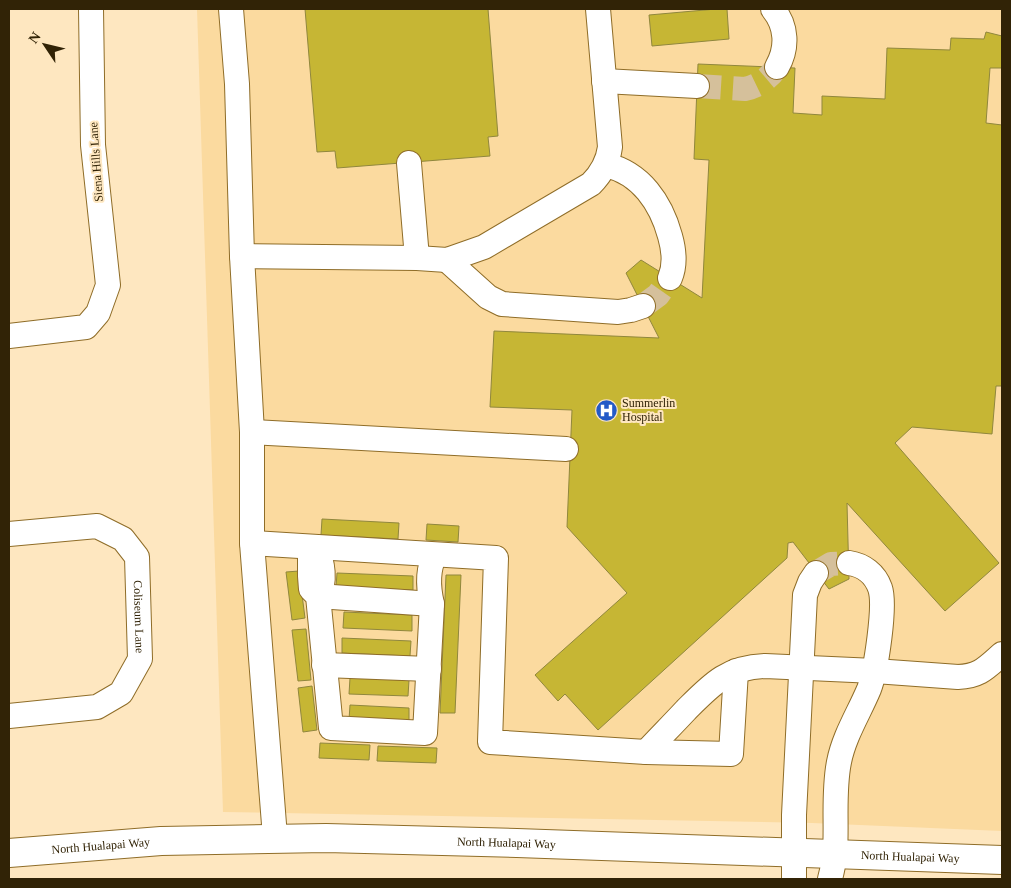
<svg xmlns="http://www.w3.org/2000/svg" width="1011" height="888" viewBox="0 0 1011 888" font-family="Georgia,serif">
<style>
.built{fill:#fbda9f}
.building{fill:#c6b634;stroke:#90873d}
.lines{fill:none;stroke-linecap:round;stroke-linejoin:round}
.minor-tunnel{stroke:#d5c09b;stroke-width:24;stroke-dasharray:24 12;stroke-linecap:butt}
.minor-casing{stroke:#8f6d28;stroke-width:26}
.major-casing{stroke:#8f6d28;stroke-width:30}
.minor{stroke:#fff;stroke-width:24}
.major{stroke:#fff;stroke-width:28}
.labels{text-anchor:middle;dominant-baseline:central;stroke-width:4;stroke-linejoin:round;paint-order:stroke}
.street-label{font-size:12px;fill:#312306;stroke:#fee7c0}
.poi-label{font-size:12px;fill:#312306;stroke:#fee7c0;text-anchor:start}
</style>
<rect width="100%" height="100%" fill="#fee7c0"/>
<path class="built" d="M197,9H1002V831L812,823L223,812Z"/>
<path class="building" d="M305,9H488L498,136L488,137L490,156L337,168L335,151L317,152Z
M716,9H727L729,39L652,46L649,15Z
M986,32L1002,36V68H990L986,123L1002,125V386H996L992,434L912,427L895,443L999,563L945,611L847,503L849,579L829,589L793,542L788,543L787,558L598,730L565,694L558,701L535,675L627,593L567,527L572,410L490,407L494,331L659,338L626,273L641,260L702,298L709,160L694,159L698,64L795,68L793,113L822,115V96L885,99L887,48L950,50L951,38L984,39Z
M322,519L399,523L398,539L321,535Z
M427,524L459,526L458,542L426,540Z
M299,571L305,618L292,620L286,572Z
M337,573L413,576V590L336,587Z
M446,575H461L455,713H440Z
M344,612L412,615V631L343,628Z
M306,629L311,680L298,681L292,630Z
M342,638L411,641L410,656L342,653Z
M350,678L409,680L408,696L349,694Z
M312,686L317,730L303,732L298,688Z
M350,705L409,708V722L349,720Z
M320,743L370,745L369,760L319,758Z
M378,746L437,748L436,763L377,761Z"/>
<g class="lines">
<path class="minor-tunnel" d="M697,86L745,89C759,86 769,78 777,67
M643,306L658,295L670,278
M816,573L831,564L849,563"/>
<defs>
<g id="minor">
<path d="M231,9L237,84L242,256L252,432V543L275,837"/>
<path d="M773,9C787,26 788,48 777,67"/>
<path d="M604,81L697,86"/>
<path d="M409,163L417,258"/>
<path d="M606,165C641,173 661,203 670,236C674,250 676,264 670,278"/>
<path d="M242,256L417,258L447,260L484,247L591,184C602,173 608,162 610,147L598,9"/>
<path d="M447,260L488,297L502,304L618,312L631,310L643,306"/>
<path d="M9,336L86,327L98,313L108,285L93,145L91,9"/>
<path d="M252,432L566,449"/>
<path id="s1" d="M9,534L97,526L123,539L137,557L140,659L121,693L97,707L9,716"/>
<path d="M252,543L496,558L490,742L646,752L731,754L736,671"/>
<path d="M318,596C326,582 323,562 316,547L310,557V576L311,589L318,596L331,728L425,733L432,604C428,587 427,570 435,555"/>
<path d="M318,596L432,604"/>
<path d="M324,665L429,669"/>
<path d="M646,752C659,738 673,724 686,710C711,685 727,667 765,666L875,671L958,677C980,676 986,668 1002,654"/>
<path d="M794,879V815L805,595L810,582L816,573"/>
<path d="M830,879C832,871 834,862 835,853C837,823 833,792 839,762C844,736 859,713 869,689C876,671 886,605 880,588C875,574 863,565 849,563"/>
</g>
<g id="major">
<path id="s2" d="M9,853L161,841L326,838L517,843L1002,860"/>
</g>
</defs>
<use href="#minor" class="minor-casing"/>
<use href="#major" class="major-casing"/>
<use href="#minor" class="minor"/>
<use href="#major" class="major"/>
</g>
<defs>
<symbol id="hospital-disc" viewBox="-11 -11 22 22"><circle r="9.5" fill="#235ac7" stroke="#fee7c0"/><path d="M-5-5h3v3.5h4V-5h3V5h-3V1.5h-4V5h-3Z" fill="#fff"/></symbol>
</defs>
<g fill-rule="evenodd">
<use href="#hospital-disc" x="594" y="398" width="25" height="25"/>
</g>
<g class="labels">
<g class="street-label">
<text transform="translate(96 162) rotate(-94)">Siena Hills Lane</text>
<text stroke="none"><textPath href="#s1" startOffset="200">Coliseum Lane</textPath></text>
<text stroke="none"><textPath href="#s2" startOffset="498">North Hualapai Way</textPath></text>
<text stroke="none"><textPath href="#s2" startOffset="92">North Hualapai Way</textPath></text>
<text stroke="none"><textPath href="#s2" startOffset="902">North Hualapai Way</textPath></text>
</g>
<g class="poi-label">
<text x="622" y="403">Summerlin<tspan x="622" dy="14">Hospital</tspan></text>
</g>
</g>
<rect width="1011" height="888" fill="none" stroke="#312306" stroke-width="20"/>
<g transform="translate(45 45) rotate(305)" stroke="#fee7c0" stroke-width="4" paint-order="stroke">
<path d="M0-4L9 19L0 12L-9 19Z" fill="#312306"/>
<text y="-8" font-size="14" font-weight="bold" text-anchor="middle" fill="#312306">N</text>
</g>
</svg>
